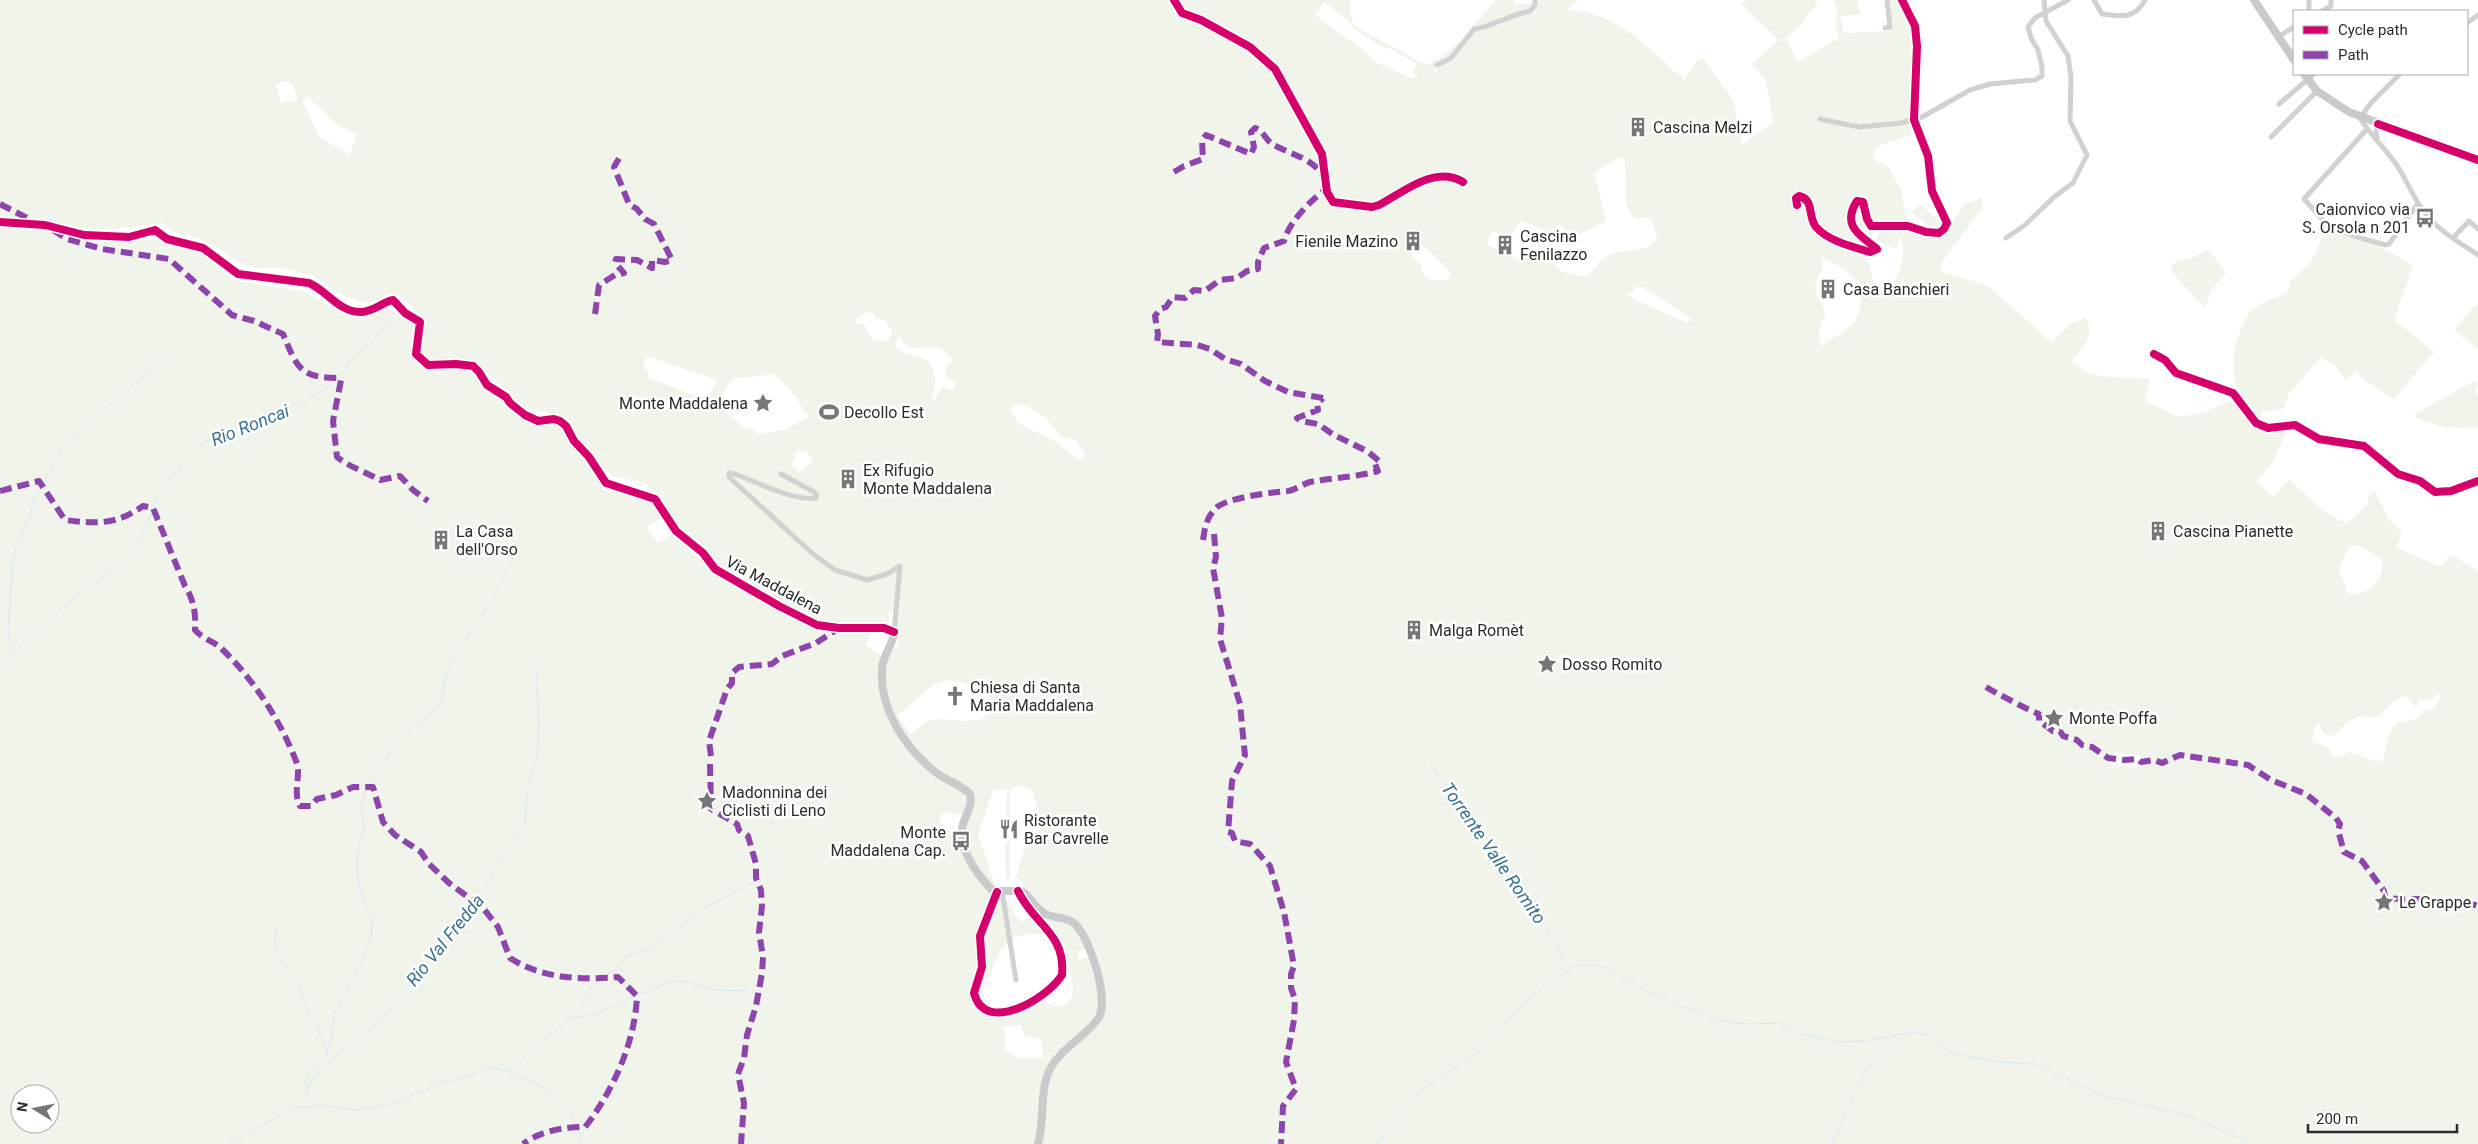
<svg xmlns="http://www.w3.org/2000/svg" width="2478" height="1144" viewBox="0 0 2478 1144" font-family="Roboto,sans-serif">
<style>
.green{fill:#f0f4ea;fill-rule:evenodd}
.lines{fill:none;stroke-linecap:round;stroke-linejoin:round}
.stream{stroke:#d4e8f2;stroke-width:1}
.street{stroke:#d1d1d1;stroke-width:5}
.secondary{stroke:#cacaca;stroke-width:8}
.quiet{stroke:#8e44ad;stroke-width:6;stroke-dasharray:12 6;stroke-linecap:butt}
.cycleway-casing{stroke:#fff;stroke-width:11}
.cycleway{stroke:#d6006c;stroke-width:8}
.labels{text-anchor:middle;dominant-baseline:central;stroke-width:5;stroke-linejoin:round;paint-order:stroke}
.poi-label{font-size:16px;fill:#2c2c2c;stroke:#fff;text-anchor:start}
.street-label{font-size:16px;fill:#2c2c2c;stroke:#fff}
.water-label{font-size:18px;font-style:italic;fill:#367393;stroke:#fff}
</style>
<rect width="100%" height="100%" fill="#fff"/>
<path class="green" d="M0,0H1352L1349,4L1353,25L1422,63L1431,64L1433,60L1439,61L1440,57L1460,42L1452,56L1436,64L1432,77L1440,64L1453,59L1470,34L1471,28L1496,0H1514L1515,5L1533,2L1531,10L1535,7L1536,0H1579L1566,10C1616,10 1649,49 1684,80L1698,59L1703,58L1734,102L1742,145L1773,122L1766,81L1752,64L1779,40L1741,4L1746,0H1817L1815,2L1819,4L1807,14L1803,23L1786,38L1798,62L1839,38L1835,26L1838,24L1835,15L1839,13L1833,0H1860L1857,1L1861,14L1841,16L1843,33L1891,31L1893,26L1888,0H1900C1904,9 1911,19 1912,29C1917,63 1905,99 1918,132L1877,147L1872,159L1888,167L1901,189L1905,215L1919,228L1937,235L1947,230L1965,204L1982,198V208L1941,263V272L1986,285L2033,325L2051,343L2072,323L2085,318C2097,336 2082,348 2071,362L2088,373L2100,376L2150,379L2145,401L2179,417L2205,412L2240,397C2228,370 2233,335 2251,311C2255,306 2279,295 2286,294C2289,288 2290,280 2294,277C2301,271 2309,266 2313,258C2318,251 2318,240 2325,235C2344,223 2397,255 2413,266L2394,320L2434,352L2394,399L2361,378L2357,371L2346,380L2336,367L2321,357L2289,394L2283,409L2261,411L2260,429L2275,432L2287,431L2272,463L2256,482L2274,497L2289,479L2325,512L2347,524L2367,505L2370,494L2375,491L2389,520L2402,533L2396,547L2440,567L2450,554L2478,571V1144H1040C1048,1117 1043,1089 1057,1064C1075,1044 1107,1024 1105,993L1084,927L1073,918L1044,909L1016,877L1027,839L1037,840L1038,809L1032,791L1020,785L1010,789V817H1006L1007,789L993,790L978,835L997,890H994C983,872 959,852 965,828C967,816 974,806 972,794L936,770L915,749L889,711L885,692L884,667L888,654L898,646L899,641L895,637V612L888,614L890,621L885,623L884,616H882L885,625H848L817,621L735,579L719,569L700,546L684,535L675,520L645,483L614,476L603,468L572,432L570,424L558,414L528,410L475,362L456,358L436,362L428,361L420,355L426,321L402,298L389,293L375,303H364L340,294L313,276L282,268H254L243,264L214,246L199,239L174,232L162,223C137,226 114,231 88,229C58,226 33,216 0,217ZM1325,2L1352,25L1351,27L1382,47L1392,49L1418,65L1412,71L1418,78H1412L1376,62L1365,51L1321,20L1315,14ZM282,82H290L298,97L296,101H284L281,104L276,85ZM307,96L338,125L357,135L349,155L319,136L302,100ZM1620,158H1624L1625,161L1626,204L1634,218H1650L1657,237C1648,257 1625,246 1609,255C1599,260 1594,270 1587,277L1563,272L1542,253L1543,247L1537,255L1523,251L1517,259L1487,245L1491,233L1495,232L1511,239L1520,220L1545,231L1544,238L1558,223L1572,238L1606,221L1594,172ZM1880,229L1901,237C1906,255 1901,268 1893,284L1883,288L1873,281L1868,261L1869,236ZM1421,243L1449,270L1451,275L1447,280H1431L1423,275L1421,265L1411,255ZM1821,258C1841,266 1859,274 1861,299C1861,305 1859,316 1855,321C1847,332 1831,337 1822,347C1816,335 1820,325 1826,314L1814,288L1823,266ZM1641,286L1691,318L1690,321L1687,323L1626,295L1632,293L1636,287ZM867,311L874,314L875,319H884L892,331L889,341L872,340L864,324L857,323V319ZM898,334C909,352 913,348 932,347C939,347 946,353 951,356L952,361L946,366C942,376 949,377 955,383V389L951,391L947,388H942L935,399H931C938,385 936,375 929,361L903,352L895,347ZM647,356L717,380L706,401L650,378L648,376L649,373L643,368ZM774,374L791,391L809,417L785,430L758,434L750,427L747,430L728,414L720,397L732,379ZM1015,404L1027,406L1046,418L1061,436L1076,440L1085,455L1080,460C1069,453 1059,443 1047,437C1029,427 1020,431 1011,409ZM799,449L803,453L806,452L813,461L799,473L791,463L796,457L794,454ZM2349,546H2359L2382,559C2386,581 2369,594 2348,594L2339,569ZM950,680C972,684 981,684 993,703C987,732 951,716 931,720C924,722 917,730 911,734L897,716L934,684ZM2438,694L2441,695L2434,708L2425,711L2417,719L2396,723L2388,737L2383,760L2376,762L2350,752L2339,757H2333L2330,749L2313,741V735L2317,724H2319L2324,734L2333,736L2347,722L2360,716L2370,718L2380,715L2395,700L2407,696L2414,706H2417L2419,700H2429ZM2114,752L2141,756L2142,759L2139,766L2133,769L2126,766L2114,767L2108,761L2109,757Z
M1920,204L1938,220L1931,228L1912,212Z
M0,226L45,229L82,239L105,242L152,239L170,245L194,248L234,280L306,292L334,309L360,318L388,308L414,326V356L421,367L465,368L473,371L483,387L503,399L519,418L539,425L553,423L564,428L603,489C627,495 649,494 663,517L647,527L658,544L673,534L711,569L725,579L802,622L816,627L874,629L865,645L883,657C882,670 881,683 882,696C886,741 933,767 965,793L968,800L963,815L942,812L939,827L959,835L989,891L992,897L985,917L990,918L997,898L1002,897V901L1010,902V907L1021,923L1038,912C1063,921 1076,921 1085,949L1077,951L1079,960L1088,957L1100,999L1098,1012L1052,1062L1037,1144H0ZM1029,934H1056L1073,982L1072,998L1062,1007L1043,1003L1020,1010L993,1012L985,1004L983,990L1000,951L1013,938ZM1021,1025L1025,1036L1042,1039L1043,1058H1018L1005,1050L1004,1026ZM20,1094H50V1124H20Z
M1880,229L1900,238L1896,249L1876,240Z
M2208,249L2226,273L2211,290L2205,308L2171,271L2172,265L2180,260L2192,258Z
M2475,305L2478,306V349L2454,330Z
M2474,381L2478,384L2474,392L2478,395V427C2454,430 2434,427 2413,415Z
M1005,842H1010V877L1004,882L1006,878Z"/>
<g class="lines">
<path class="stream" d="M16,648L11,647L8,629L13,561L17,543L30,516L34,498L43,486L47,474L68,439L84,431L95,422L110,404L161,363L172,348
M0,670L13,652L73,599L119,565L132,551L141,537L159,495L180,466L199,447L212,438L244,429L266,416L306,401L331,385L343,373L348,363L378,336L389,320
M1431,765L1510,869L1556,943L1564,961L1570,967
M278,924L274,945L278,957L295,977L307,1010L317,1026L327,1051
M572,1018L593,1015L668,982L682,981L718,990L747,991
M507,1071C545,1086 574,1100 582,1144
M306,1091V1081L311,1071L327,1052L332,1036L335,1012L361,964L371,938L372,919L359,886L357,869V854L364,826L361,807L367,787L390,753L410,731L431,714L441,702L447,672L456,654L492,600L514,556
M295,1107L308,1108L321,1105L356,1110L375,1107L393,1103L447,1081L459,1079L490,1067L507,1071L527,1056L540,1042L572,1018L580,1009L592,986L604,976L615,970L628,955L650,949L704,908L750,884
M229,1144L295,1107L305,1097L311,1081L323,1067L359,1037L379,1023L421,968L436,954L441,941L470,913L496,867L525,824L527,791L537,757L539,721L536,682L539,666
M1376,1144L1423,1089L1481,1050L1519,1008L1549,982L1571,968L1581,965H1598L1612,971L1652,994L1718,1020L1746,1024L1779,1023L1787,1026L1799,1034L1840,1042L1864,1041L1915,1032L1924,1034L1953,1054L2001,1062L2035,1064L2104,1096L2187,1115L2253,1144
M1832,1144L1864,1073L1879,1052L1896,1036"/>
<path class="street" d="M1174,0L1182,13L1201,20L1250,47L1275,69L1322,154L1327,192L1333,202L1372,207L1379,205C1404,192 1434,165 1463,182
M2094,0L2102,14C2121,17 2135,19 2145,0
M2309,0V11
M2322,11L2331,6V0
M2467,23L2478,15
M1885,28L1890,27L1887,0
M2278,37L2294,27
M1437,65L1451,58L1474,29C1494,26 1510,15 1530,11L1535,5V0
M2400,74L2371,103L2360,118C2370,135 2385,148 2396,164C2407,180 2413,199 2426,214C2439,231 2460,243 2478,255
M2279,104L2314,74
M1820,119L1859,127L1901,123L1922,117L1970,90L1990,84L2035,80L2042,76V67L2038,50L2031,38L2028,27L2035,18L2068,0
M2271,137L2317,91
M2377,138L2376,130L2378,124
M1797,205L1796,198L1799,196C1815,200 1807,216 1816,227C1828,241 1853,247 1870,252L1877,249C1860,235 1841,226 1857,201L1863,202L1867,219L1871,226H1908L1926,232L1939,233L1944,229L1947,223L1932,191L1928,156L1914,120L1917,46L1915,26L1902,0
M2323,220L2304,199L2367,129
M0,222L45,225L84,235L129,237L155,230L167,239L203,248L238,274L309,283C326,290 339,312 360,312C374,312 382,302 393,300L405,313L420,322L416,354L428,365L456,364L473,366L479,372L487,385L506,397L510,403L525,415L538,421L554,419L560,421L566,426L574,441L589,457L606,483L655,499L676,531L703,553L715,569L779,606L817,625L839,628H884L894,632L900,566L887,574L867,580L835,570L813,554L729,477V473H732C753,480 794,502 816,498L817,495L814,492L781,474
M2328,225C2343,235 2367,239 2385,245L2389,244L2418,203
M2006,238L2025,225L2054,197L2073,183L2087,155L2070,121L2071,77L2068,56L2046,21L2044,0
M2453,238L2469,221L2478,229
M2154,354L2165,360L2176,373L2233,393L2256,423L2268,428L2295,425L2319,439L2364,446L2398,474L2420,481L2435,492L2451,491L2478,481
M1002,891L1016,980
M997,892L980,936L982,967L974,993C985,1036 1048,998 1062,975C1066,933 1033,924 1018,891"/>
<path class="secondary" d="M2254,0L2294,60
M2304,74L2317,91L2349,112L2478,160
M894,632C893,646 883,654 882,668C879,709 904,746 934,771C945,780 960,784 970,794C973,805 966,814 963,824C957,848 977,875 993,891H1022C1031,897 1035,908 1044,913C1053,919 1067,916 1075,924C1090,938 1109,998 1099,1017C1086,1037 1061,1048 1050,1069C1039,1091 1045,1120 1038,1144"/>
<path class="quiet" d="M1174,172L1184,166L1203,159L1202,140L1206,135L1251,154L1254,147L1251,132L1255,128C1263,130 1265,139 1272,144C1289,154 1313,158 1323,176
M0,204L31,220
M53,230L67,239L102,249L169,259L232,315L254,321L283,334C297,367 299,378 339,378L341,380L333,421L337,457C349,467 366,472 380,480L400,476L413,490L428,501
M595,314L599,285L615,275L624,273L615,263L616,259L637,260L652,268V260L665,262L672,260L654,224L645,219L637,209L629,204L614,167L621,155
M1323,398L1288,392L1265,381L1241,364L1225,359L1210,349L1197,345L1157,342L1158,334L1155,316L1160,309L1166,307L1173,297L1185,298L1194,290L1205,291L1220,280L1237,278L1247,271L1258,269V262L1264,248L1284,241C1289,222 1310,201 1326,189
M0,491L39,481L65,520C97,524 116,525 143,506L153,508L185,586C194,600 196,614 195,630C204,640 214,641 222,649C254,680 280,720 296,761C302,775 292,791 300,806H311L317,799L336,795L353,787H373L383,822L395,835L421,852L429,864L449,883L483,908L498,927L510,958C542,979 581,980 618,977L637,996C635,1041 615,1086 589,1122L585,1127C564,1127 540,1131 523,1144
M1214,534L1216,557L1213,568L1222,618L1220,639L1240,704L1244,746L1245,755L1232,781L1228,832L1232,833L1235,841L1250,844L1270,866L1284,912L1294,966L1291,974V988L1295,999L1294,1020L1286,1062L1296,1089L1283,1106L1281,1144
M1203,540C1205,527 1206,519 1215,509C1223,498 1274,492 1288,491C1295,490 1303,484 1310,482C1332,478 1357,477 1378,471L1375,464L1379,461L1367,451L1334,435L1318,424L1301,421L1297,418L1318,410L1317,404L1323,398
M1986,687C1994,692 2034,713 2039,714V721L2053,731H2060L2063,736L2077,740L2082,745L2092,747L2108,758L2124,760L2138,759L2141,762L2154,760L2162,763L2180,755L2248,765L2271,780L2306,794L2336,818L2340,824L2338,830L2344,852L2362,861L2384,891L2385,897C2396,900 2409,899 2420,899C2426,899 2433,903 2439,903C2452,903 2465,901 2478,906
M711,756L709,741L727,689L732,683V673L739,667L772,664L782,656L816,643L839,628
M710,764L711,809L737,824L739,830L748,836L756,864V878L761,890L762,906L759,932L763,957L762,973L756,1006L747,1035L744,1058L738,1074L744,1103L741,1144"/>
<defs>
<path id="cycleway" d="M1174,0L1182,13L1201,20L1250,47L1275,69L1322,154L1327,192L1333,202L1372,207L1379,205C1404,192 1434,165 1463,182
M2378,124L2478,160
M1797,205L1796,198L1799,196C1815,200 1807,216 1816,227C1828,241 1853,247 1870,252L1877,249C1860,235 1841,226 1857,201L1863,202L1867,219L1871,226H1908L1926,232L1939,233L1944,229L1947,223L1932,191L1928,156L1914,120L1917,46L1915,26L1902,0
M0,222L45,225L84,235L129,237L155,230L167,239L203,248L238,274L309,283C326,290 339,312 360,312C374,312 382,302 393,300L405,313L420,322L416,354L428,365L456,364L473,366L479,372L487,385L506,397L510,403L525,415L538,421L554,419L560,421L566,426L574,441L589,457L606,483L655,499L676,531L703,553L715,569L779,606L817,625L839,628H884L894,632
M2154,354L2165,360L2176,373L2233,393L2256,423L2268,428L2295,425L2319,439L2364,446L2398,474L2420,481L2435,492L2451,491L2478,481
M997,892L980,936L982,967L974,993C985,1036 1048,998 1062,975C1066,933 1033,924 1018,891"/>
</defs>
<use href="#cycleway" class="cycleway-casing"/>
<use href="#cycleway" class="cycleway"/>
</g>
<defs>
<symbol id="building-bare" viewBox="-9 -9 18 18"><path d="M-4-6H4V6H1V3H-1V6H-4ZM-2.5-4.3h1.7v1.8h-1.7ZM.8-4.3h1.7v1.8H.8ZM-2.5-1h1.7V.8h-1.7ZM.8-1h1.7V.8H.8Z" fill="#767676" stroke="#fff" stroke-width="2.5" paint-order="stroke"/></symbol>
<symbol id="bus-bare" viewBox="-9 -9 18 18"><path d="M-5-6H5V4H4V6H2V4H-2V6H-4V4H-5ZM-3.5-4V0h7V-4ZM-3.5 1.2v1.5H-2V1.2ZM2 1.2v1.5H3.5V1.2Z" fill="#767676" stroke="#fff" stroke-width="2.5" paint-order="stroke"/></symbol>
<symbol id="sight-bare" viewBox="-9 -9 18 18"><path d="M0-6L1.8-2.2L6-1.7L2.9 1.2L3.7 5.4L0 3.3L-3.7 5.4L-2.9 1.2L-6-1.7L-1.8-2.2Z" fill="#767676" stroke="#fff" stroke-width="2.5" paint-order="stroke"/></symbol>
<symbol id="stadium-bare" viewBox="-9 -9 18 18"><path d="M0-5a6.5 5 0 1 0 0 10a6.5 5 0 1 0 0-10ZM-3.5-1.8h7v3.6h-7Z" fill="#767676" stroke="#fff" stroke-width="2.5" paint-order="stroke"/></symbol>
<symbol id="church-bare" viewBox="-9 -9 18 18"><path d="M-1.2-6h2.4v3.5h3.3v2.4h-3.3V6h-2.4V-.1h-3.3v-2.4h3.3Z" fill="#767676" stroke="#fff" stroke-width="2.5" paint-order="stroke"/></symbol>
<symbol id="restaurant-bare" viewBox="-9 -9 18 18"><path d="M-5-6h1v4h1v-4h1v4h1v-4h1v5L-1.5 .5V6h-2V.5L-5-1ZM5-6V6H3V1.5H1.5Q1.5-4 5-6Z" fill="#767676" stroke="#fff" stroke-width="2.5" paint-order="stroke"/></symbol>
</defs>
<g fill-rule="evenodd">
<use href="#building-bare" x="1624" y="113" width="28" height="28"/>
<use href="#bus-bare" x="2411" y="204" width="28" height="28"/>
<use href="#building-bare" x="1399" y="227" width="28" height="28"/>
<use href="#building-bare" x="1491" y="231" width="28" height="28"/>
<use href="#building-bare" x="1814" y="275" width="28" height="28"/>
<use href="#sight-bare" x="749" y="389" width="28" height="28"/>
<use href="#stadium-bare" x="815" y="398" width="28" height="28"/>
<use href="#building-bare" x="834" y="465" width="28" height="28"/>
<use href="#building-bare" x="2144" y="517" width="28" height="28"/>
<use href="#building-bare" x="427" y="526" width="28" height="28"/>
<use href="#building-bare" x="1400" y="616" width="28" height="28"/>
<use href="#sight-bare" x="1533" y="650" width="28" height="28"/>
<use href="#church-bare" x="941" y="682" width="28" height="28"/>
<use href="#sight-bare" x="2040" y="704" width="28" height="28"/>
<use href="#sight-bare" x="693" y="787" width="28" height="28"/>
<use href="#restaurant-bare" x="995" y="815" width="28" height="28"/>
<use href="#bus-bare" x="947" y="827" width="28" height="28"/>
<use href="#sight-bare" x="2370" y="888" width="28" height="28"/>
</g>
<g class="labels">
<g class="poi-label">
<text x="1653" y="127">Cascina Melzi</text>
<text x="2410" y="209" text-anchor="end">Caionvico via<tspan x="2410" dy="18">S. Orsola n 201</tspan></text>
<text x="1520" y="236">Cascina<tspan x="1520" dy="18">Fenilazzo</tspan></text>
<text x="1398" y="241" text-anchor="end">Fienile Mazino</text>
<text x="1843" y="289">Casa Banchieri</text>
<text x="748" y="403" text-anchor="end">Monte Maddalena</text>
<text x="844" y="412">Decollo Est</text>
<text x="863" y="470">Ex Rifugio<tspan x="863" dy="18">Monte Maddalena</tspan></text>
<text x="456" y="531">La Casa<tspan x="456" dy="18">dell'Orso</tspan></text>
<text x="2173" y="531">Cascina Pianette</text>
<text x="1429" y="630">Malga Romèt</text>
<text x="1562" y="664">Dosso Romito</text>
<text x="970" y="687">Chiesa di Santa<tspan x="970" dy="18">Maria Maddalena</tspan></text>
<text x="2069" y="718">Monte Poffa</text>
<text x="722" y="792">Madonnina dei<tspan x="722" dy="18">Ciclisti di Leno</tspan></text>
<text x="1024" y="820">Ristorante<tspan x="1024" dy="18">Bar Cavrelle</tspan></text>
<text x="946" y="832" text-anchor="end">Monte<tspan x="946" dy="18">Maddalena Cap.</tspan></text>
<text x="2399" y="902">Le Grappe</text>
</g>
<g class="street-label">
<text transform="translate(774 585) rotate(28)">Via Maddalena</text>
</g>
<g class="water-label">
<text transform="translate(250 425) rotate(-22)">Rio Roncai</text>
<text transform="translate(1494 853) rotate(55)">Torrente Valle Romito</text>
<text transform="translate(445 940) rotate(-51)">Rio Val Fredda</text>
</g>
</g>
<rect x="2293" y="10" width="175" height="65" fill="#ffffff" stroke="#ababab"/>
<rect x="2303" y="26" width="25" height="8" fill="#d6006c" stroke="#ababab"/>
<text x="2338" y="35" font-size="15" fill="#2c2c2c">Cycle path</text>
<rect x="2303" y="51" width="25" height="8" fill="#8e44ad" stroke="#ababab"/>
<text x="2338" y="60" font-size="15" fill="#2c2c2c">Path</text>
<g transform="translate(35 1109) rotate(280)"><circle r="24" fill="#ffffff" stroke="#ababab"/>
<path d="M0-4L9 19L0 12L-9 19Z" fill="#767676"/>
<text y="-8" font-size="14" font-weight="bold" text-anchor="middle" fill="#2c2c2c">N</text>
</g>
<path d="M2308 1124v8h149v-8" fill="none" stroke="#2c2c2c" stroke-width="2.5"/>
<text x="2316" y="1124" font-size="15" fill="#2c2c2c" stroke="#ffffff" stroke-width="4" paint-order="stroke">200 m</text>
</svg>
